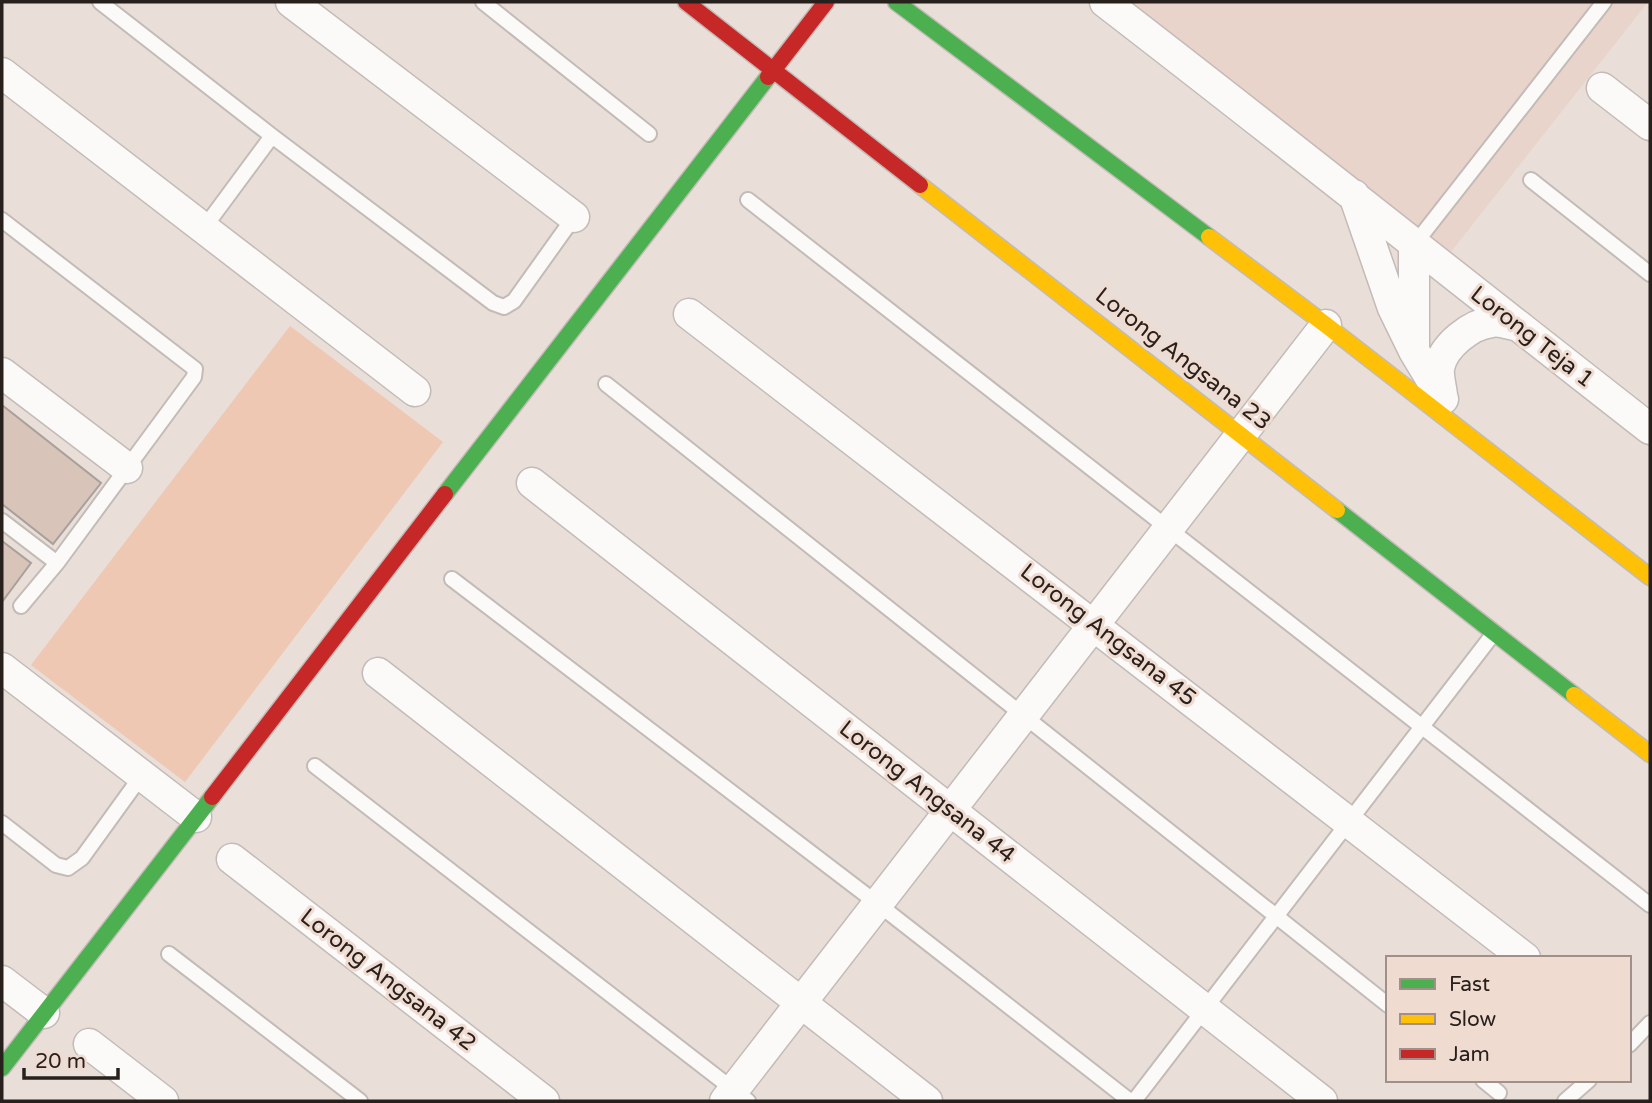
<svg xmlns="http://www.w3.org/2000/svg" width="1652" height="1103" viewBox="0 0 1652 1103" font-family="'Varela Round',sans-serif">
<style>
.built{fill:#e8d4ca}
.green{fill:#eec8b3}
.building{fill:#d8c4b8;stroke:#a8a09c;stroke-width:2}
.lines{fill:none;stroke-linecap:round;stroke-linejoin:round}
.lane-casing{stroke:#c3bbb7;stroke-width:18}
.street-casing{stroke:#c3bbb7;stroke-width:33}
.fast-casing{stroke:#c3bbb7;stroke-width:19}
.slow-casing{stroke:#c3bbb7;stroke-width:19}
.jam-casing{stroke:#c3bbb7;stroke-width:19}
.lane{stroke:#fcfaf9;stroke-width:14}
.street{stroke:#fcfaf9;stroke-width:30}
.fast{stroke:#4caf50;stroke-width:16}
.slow{stroke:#ffc107;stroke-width:16}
.jam{stroke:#c62828;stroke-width:16}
.labels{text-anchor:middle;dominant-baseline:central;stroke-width:6;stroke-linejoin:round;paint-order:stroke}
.street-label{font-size:23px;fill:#27201c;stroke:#f0dbd1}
</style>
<rect width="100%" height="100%" fill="#e9ded8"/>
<path class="built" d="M1107,2H1648L1443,262Z"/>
<path class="green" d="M290,326L443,442L185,782L31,665Z"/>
<path class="building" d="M2,405L101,483L53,544L2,504Z
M2,541L31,563L2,602Z"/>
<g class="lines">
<defs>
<path id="lane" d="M100,2L272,136L493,303L504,307L514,301L574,217
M483,2L649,134
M1531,180L1650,274
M748,200L1650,905
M2,220L195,369L194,377L57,563L21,606
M204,228L272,136
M1414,245L1604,2
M606,384L1388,1005
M2,521L57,563
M452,579L878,904L1130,1101
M315,766L748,1101
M2,823L56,865L68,868L82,858L142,775
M169,954L360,1101
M1629,1045L1650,1023
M1483,1080L1499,1093
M1134,1101L1494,633
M1565,1101L1589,1080"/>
<path id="street" d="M291,2L574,217
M1105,2C1288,143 1468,287 1650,429
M2,73L415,391
M1602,88L1650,125
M1354,195L1393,308L1414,351L1443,399
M689,314L1525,958
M1414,346V245
M2,373L127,468
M1442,395C1441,386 1438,377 1439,368C1443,346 1471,324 1492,322C1500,320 1511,325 1519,326
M532,483L1322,1101
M2,668L196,817
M378,673L927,1101
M232,859L544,1101
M2,981L44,1013
M89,1044L163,1101
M725,1101L1326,325"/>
<path id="fast" d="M896,2L1209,237
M445,494L768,77
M1337,510L1574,695
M2,1068L212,797"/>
<path id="slow" d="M920,185L1337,510
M1209,237L1326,325L1650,577
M1574,695L1650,754"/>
<path id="jam" d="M686,2L920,185
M768,77L826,2
M212,797L445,494"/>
</defs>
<use href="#lane" class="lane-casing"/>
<use href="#street" class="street-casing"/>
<use href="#fast" class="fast-casing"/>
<use href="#slow" class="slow-casing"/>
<use href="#jam" class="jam-casing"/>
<use href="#lane" class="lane"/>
<use href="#street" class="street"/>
<use href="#fast" class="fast"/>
<use href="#slow" class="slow"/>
<use href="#jam" class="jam"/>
</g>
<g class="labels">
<g class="street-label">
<text transform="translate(1532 337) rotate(38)">Lorong Teja 1</text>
<text transform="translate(1183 359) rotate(38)">Lorong Angsana 23</text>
<text transform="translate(1108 635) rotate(38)">Lorong Angsana 45</text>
<text transform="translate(927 792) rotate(38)">Lorong Angsana 44</text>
<text transform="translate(388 980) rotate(38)">Lorong Angsana 42</text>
</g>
</g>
<rect width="1652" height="1103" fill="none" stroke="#27201c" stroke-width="7"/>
<rect x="1386" y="956" width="245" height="126" fill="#f0dbd1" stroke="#a09089" stroke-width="2"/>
<rect x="1400" y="979" width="35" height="10" fill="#4caf50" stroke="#a09089" stroke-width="2"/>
<text x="1449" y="991" font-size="21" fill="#27201c">Fast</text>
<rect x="1400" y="1014" width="35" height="10" fill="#ffc107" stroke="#a09089" stroke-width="2"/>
<text x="1449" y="1026" font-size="21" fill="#27201c">Slow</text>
<rect x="1400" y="1049" width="35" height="10" fill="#c62828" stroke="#a09089" stroke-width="2"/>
<text x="1449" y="1061" font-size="21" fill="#27201c">Jam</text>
<path d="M24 1068v10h94v-10" fill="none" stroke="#27201c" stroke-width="3.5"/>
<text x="35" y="1068" font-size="21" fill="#27201c" stroke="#f0dbd1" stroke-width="5" paint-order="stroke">20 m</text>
</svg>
